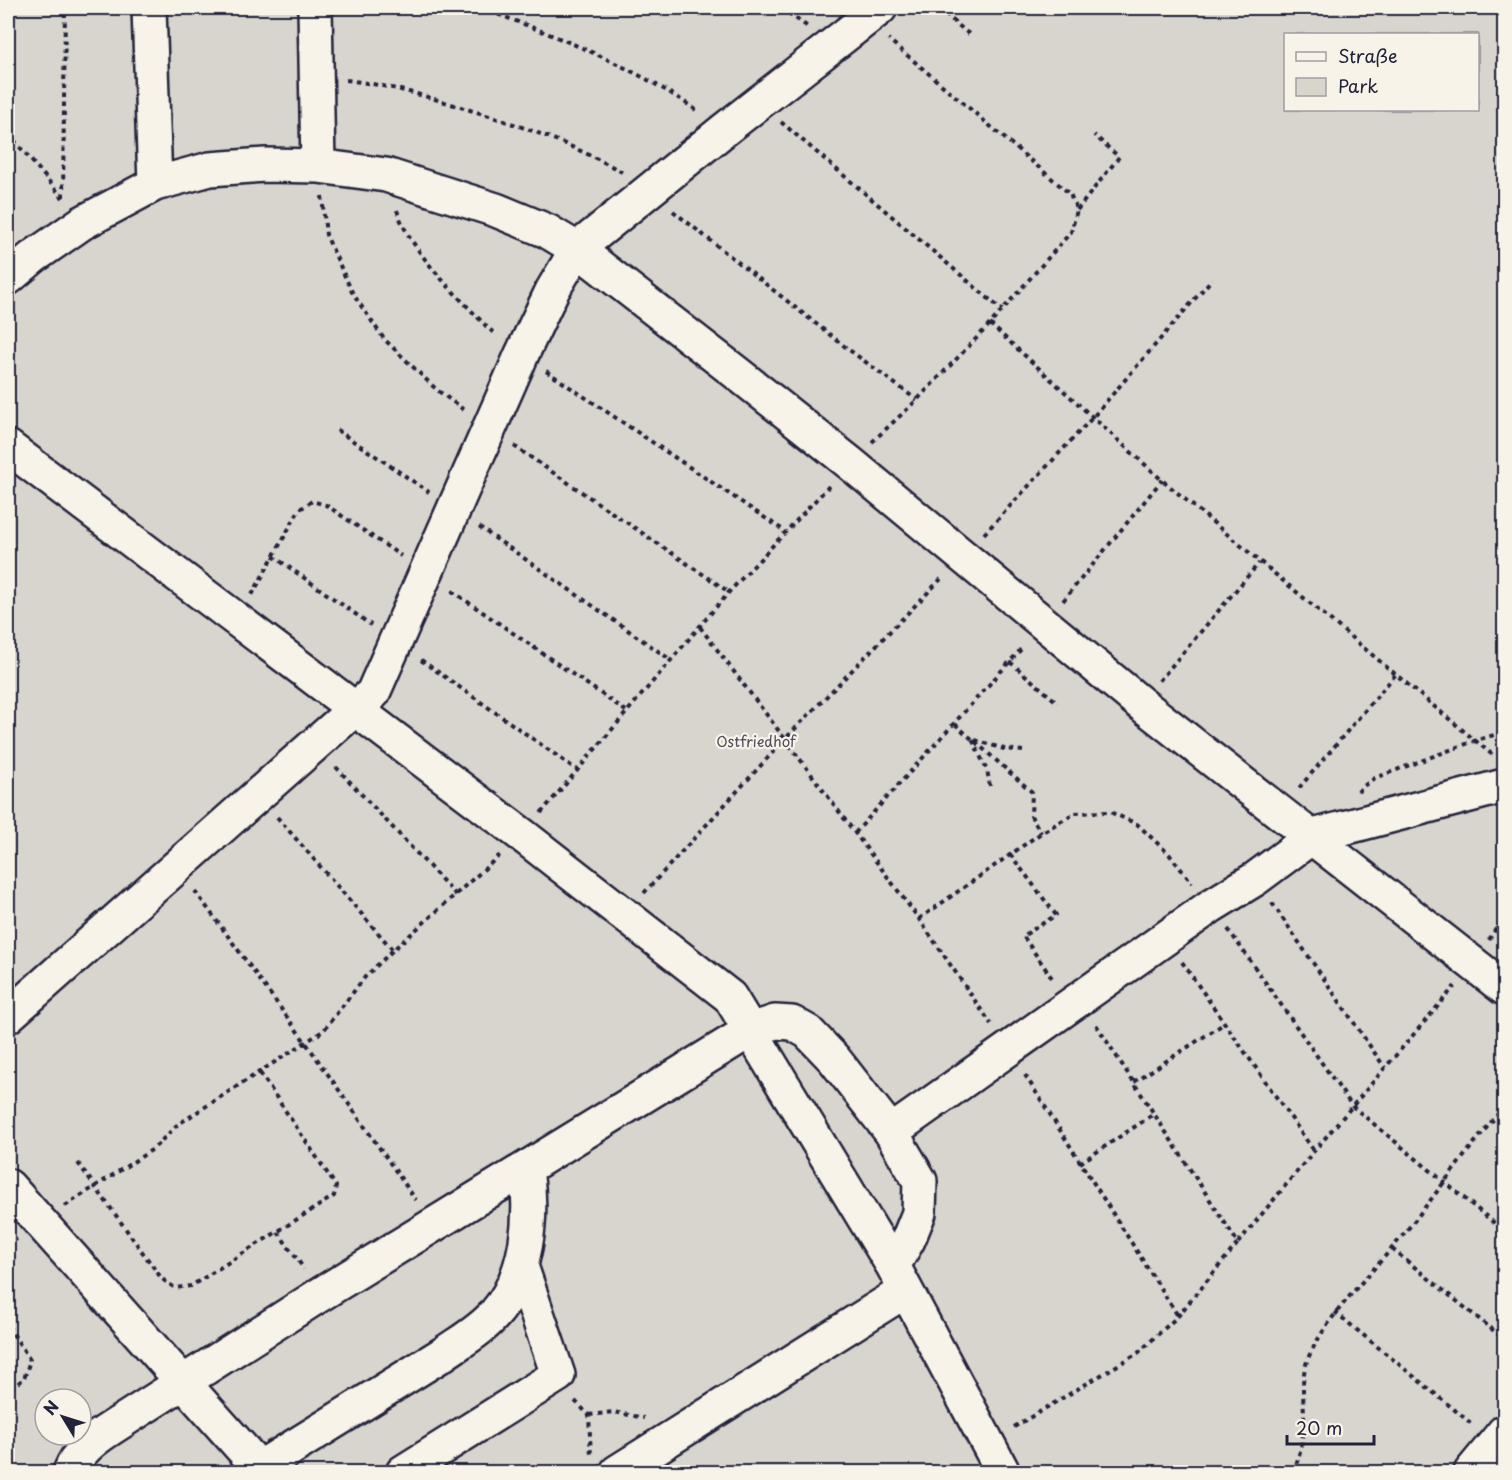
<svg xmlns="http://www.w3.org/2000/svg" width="1512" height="1480" viewBox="0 0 1512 1480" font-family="'Playpen Sans',sans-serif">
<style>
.green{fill:#d8d5cf;stroke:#7d7c85;stroke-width:1.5;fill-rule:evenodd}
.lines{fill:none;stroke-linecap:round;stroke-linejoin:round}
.minor-casing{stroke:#22223b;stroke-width:38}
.path{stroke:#22223b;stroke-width:4;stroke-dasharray:4.5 4.5;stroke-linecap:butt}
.minor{stroke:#f7f3e8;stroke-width:33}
.labels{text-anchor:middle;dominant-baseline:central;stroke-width:4.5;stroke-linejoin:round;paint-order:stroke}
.park-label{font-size:15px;fill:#504f60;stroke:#f7f3e8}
</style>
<rect width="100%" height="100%" fill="#f7f3e8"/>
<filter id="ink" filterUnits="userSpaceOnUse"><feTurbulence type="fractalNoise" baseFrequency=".0167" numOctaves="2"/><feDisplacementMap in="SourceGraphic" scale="12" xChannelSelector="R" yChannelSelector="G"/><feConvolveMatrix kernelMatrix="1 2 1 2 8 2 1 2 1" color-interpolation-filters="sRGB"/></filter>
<g filter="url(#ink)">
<path class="green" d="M8,8H1504V1472H8ZM1286,34H1478V110H1286ZM45,1399H81V1435H45Z"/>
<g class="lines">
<defs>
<path id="minor" d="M149,8L155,184
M315,8L318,166
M8,278L33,257L82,223L155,184L210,169L265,165L318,166L386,175L496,210L547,231L577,249L738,374L850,463L1140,703L1504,988
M8,447L522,835L730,997L893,1266L1003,1472
M8,1016L373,693L522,354L552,291L577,249L724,130L880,8
M891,1132L1211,906L1255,879L1313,836L1504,786
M8,1186L263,1472
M70,1472C78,1451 94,1439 113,1427L321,1294L751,1030L775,1022L792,1023L808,1032L834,1059L891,1132L920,1181L919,1213L908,1240L893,1266
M253,1472L443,1354C460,1342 480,1331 494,1315C528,1277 533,1217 526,1169
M403,1472L558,1375L521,1266
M617,1472L905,1291
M1471,1472L1504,1432"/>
</defs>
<use href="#minor" class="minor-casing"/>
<path class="path" d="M481,8C556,36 633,65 699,112
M781,8L808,27
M938,8L970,35
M346,80C388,85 430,97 470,110C523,126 574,145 622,172
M781,122L1002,310
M8,133L63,198
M322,196L326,235L353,294L384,339L437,390L464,410
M63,197L65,8
M397,210C410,252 458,296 487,327L496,335
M1077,210L1119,157L1094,135
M673,211L848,349L917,400
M990,324L1162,480L1495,757
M546,371L786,532
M337,430L429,492
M872,442L917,400L990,324L1071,232L1077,210L1070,194L888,39
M514,446L729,592
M479,527L671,660
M984,534L1093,417L1212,279
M273,556L371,625
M452,591L626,711
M252,595L299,510L312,501L326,505L401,556
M1063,601L1162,480
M700,627L785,739L941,579
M421,660L577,770
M1010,662L1058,703
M1159,681L1259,563
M955,724L1032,792L1031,816L1041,833
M336,767L456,895
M990,786L987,770L972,739L1004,749L1023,751
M1299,788L1396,674
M1358,792L1362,787L1375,778L1477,740L1504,732
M541,813L729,592L829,486
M277,817L393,950
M855,833L1023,647
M1010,854L1056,915L1023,936L1054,981
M195,891L306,1043L416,1200
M644,893L785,739L919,919L991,1024
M1272,903L1385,1068
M919,919L1041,833L1075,813L1110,812L1137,824L1169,854L1192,883
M1228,929L1352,1106L1504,1231
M1489,940L1504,916
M1182,962L1314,1151
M1025,1075L1178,1316
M1134,1082L1225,1023
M78,1163L162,1279L175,1288L191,1286L334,1196L336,1186L260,1073
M1080,1163L1154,1114
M65,1206L153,1149L177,1125L323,1031L365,977L393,950L500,855
M278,1232L304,1269
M1238,1243L1314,1151L1455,986
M8,1245L17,1239
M1392,1249L1504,1339
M1335,1312L1472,1424
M8,1326L30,1360L24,1379L8,1390
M575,1401L589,1415L591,1457
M589,1415L614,1412L644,1418
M1014,1427L1138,1353L1178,1316L1238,1243L1095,1023
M1293,1472C1300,1457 1304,1436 1304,1419C1304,1394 1299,1376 1311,1352C1332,1311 1364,1281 1393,1247C1431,1202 1465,1152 1504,1107"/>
<use href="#minor" class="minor"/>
</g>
</g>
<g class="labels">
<g class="park-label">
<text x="756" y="740">Ostfriedhof</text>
</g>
</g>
<rect width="1512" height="1480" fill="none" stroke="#f7f3e8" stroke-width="30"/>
<rect x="15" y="15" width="1482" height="1450" fill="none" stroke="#22223b" stroke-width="2" filter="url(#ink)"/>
<rect x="1284" y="33" width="195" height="78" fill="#f7f3e8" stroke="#a29fa3" stroke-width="1.5"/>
<rect x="1296" y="52" width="30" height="9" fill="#f7f3e8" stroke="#a29fa3" stroke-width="1.5"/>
<text x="1338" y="63" font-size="18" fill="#22223b">Straße</text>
<rect x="1296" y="78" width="30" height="18" fill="#d8d5cf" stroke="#a29fa3" stroke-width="1.5"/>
<text x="1338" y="93" font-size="18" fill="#22223b">Park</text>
<g transform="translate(63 1417) rotate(308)"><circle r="28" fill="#f7f3e8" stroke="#a29fa3" stroke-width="1.5"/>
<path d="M0-4.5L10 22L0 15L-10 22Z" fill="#22223b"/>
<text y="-9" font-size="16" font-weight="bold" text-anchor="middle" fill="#22223b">N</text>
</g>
<path d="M1287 1435v9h87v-9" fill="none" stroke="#22223b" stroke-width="3"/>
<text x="1296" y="1435" font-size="18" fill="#22223b" stroke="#f7f3e8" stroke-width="4.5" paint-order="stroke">20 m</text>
</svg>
